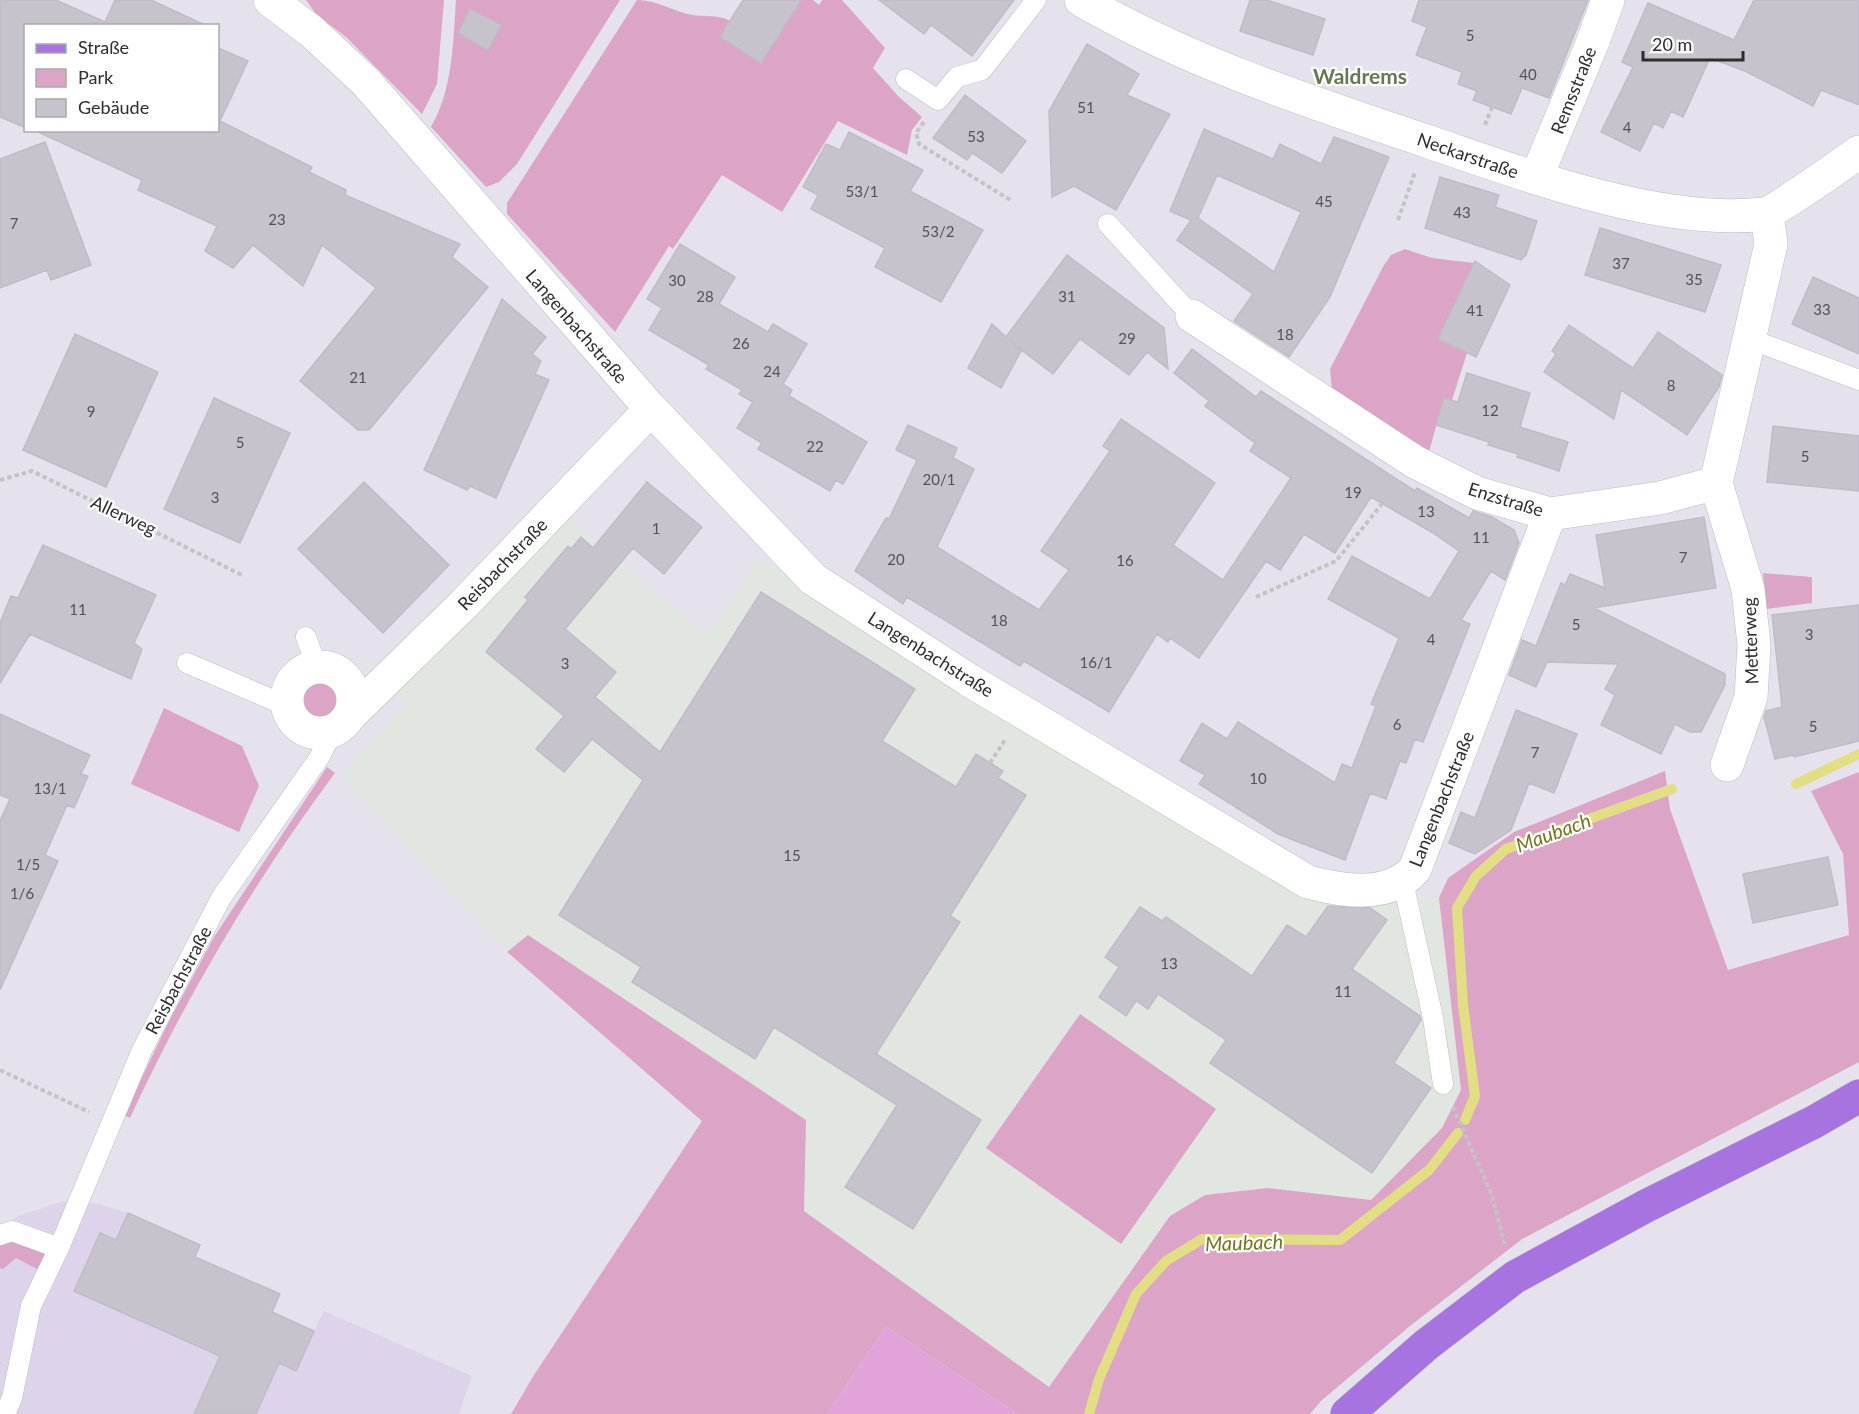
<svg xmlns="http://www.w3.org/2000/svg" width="1859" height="1414" viewBox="0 0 1859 1414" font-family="Lato,sans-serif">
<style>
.industrial{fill:#e1e6e1}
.education{fill:#ddd4ec}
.green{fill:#dca5c8}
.pitch{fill:#e2a3d9}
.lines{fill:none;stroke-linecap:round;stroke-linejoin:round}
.stream{stroke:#e1df82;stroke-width:10}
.building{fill:#c6c3cd;stroke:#c0bbc8;stroke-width:1.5;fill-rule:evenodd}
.lane-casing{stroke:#babfb5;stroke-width:21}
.street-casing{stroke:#babfb5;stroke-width:34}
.secondary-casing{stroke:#babfb5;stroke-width:34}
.primary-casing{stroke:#c4c4c4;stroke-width:34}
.path{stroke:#c4c4c4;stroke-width:4;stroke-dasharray:4.5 3;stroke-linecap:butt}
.lane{stroke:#fff;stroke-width:20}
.street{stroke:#fff;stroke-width:33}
.secondary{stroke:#fff;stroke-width:33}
.primary{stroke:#a773e1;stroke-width:33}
.labels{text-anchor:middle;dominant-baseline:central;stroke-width:4.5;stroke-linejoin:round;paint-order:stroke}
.number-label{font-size:15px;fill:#535255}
.street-label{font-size:18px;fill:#2d2d2d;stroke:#fff}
.water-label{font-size:20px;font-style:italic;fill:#71771c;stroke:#fff}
.quarter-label{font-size:21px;font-weight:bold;fill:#647952;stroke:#fff}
</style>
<rect width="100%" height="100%" fill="#e5e2ed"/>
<path class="industrial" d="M544,497L707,636L758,558L967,686L1374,898H1439L1461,1090L1442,1128L1371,1201L1268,1188L1205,1195L1170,1216L1049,1388L804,1211L806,1120L529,935L507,952L341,777L406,703L361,663L382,660Z"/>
<path class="education" d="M63,1201L99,1204L128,1213L200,1245L195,1257L280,1294L272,1312L314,1331L324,1311L472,1376L459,1414H0V1229L18,1216Z"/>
<path class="green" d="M306,0H444L437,84L422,114L347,38L316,14Z
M456,0H620L517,164L499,182L486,187L431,127C453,89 453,43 456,0Z
M637,0C657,0 672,11 692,15C705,17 718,14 730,21L720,37L761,63L801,0H813L819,5L822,0H842L885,48L873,68L898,96L922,117L912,130L907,155L838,121L782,212L722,175L673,249L669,246L615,332L507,214V203Z
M1405,249L1432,258L1474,263L1438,339L1467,353L1452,400L1444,398L1427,459L1332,390L1330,369L1384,265L1391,255Z
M1763,573L1812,577V603L1766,609Z
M297 702a21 21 0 1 1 42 0a21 21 0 1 1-42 0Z
M164,708L242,746L259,786L239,832L131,784Z
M327,767L335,773C254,882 187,995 130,1118L124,1115L168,1023L214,937Z
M1665,771L1670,809L1728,970L1849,935L1843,854L1811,791L1859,772V1062L1522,1239L1410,1326L1322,1400L1310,1414H1018L886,1327L827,1414H511L534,1375L702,1121L507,952L528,935L806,1120L804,1211L1049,1387L1170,1216L1205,1195L1268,1188L1371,1200L1442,1128L1461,1090L1439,898L1448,878L1514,832Z
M1080,1014L1216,1109L1121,1244L986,1148Z
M14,1241L46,1254L39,1270L16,1258L3,1269L0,1268V1246Z"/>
<path class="pitch" d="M886,1327L1018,1414H827Z"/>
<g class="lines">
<path class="stream" d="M1796,784L1859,754
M1465,1120L1475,1096L1463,1005L1457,908L1476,876L1506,849L1672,789
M1089,1414L1099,1379L1136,1294L1166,1261L1202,1239L1340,1240L1429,1170L1458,1133"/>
</g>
<path class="building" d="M0,0H56L105,22L115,0H151L207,26H26V128L0,117Z
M743,0H801L761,63L720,37Z
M879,0H1014L972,56L931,25L924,34Z
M1250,0H1267L1325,19L1313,55L1240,31Z
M1419,0H1588L1549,98L1522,88L1511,114L1473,100L1477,91L1458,84L1462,72L1416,55L1427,27L1412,21Z
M1754,0H1859V105L1821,90L1813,106L1745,71L1710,58L1683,117L1671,111L1663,128L1654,123L1640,151L1601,132L1633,67L1622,62L1648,3L1734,40Z
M470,9L501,25L488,50L458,33Z
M1087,44L1139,74L1127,95L1170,114L1116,210L1074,186L1052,197L1049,111Z
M218,48L248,61L220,121L312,167L309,172L346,190L345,195L460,244L452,257L488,287L369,430H358L300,381L376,288L322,245L303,286L253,245L233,268L205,251L217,226L138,190L142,180L34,130H218Z
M965,95L1026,141L1002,173L972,153L967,160L933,138Z
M1204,129L1273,159L1280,144L1321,164L1334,137L1389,157L1330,297L1289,357L1234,321L1253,294L1177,240L1191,220L1170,211ZM1217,175L1301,212L1274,272L1198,218Z
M849,132L923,170L910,191L983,230L941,302L875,267L885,248L811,209L818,195L803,187L826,144L840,150Z
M45,142L91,265L51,280L47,270L0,288V159Z
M1440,177L1499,195L1495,207L1537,221L1526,255L1521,260L1425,228Z
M1600,228L1721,265L1705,312L1585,275Z
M680,244L735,277L719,304L768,332L773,324L807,344L783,384L792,390L789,396L867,442L843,484L836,480L830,491L758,449L762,443L737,428L753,402L739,394L742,390L706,369L709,365L649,330L662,308L647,299Z
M1067,255L1164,328L1168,369L1147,352L1129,375L1080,339L1053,374L1011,342L1021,351L1001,388L968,368L992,324L1006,337Z
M1475,261L1510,285L1476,357L1438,339Z
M1813,277L1859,298V354L1792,324Z
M502,299L546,337L532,354L541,361L535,374L549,380L496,498L470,486L467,490L424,470Z
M1569,325L1633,368L1658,332L1722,375L1719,387L1687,435L1621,390L1614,419L1544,372L1556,354L1552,351Z
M75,334L158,372L106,487L23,450Z
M1192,349L1256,397L1261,391L1415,491L1417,488L1469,518L1473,511L1492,517L1514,530L1519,543L1505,580L1491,571L1461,620L1470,624L1423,742L1415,739L1406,763L1400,761L1386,799L1370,793L1345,860L1278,834L1199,784L1205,775L1180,761L1202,723L1227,739L1238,722L1335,783L1342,764L1352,768L1376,706L1371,704L1399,638L1328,599L1352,556L1430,599L1459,551L1433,533L1371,497L1335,553L1304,534L1280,570L1266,561L1199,658L1170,638L1168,642L1157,634L1109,712L1024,661L1020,666L907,597L903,604L855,571L886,518L889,519L917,460L896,450L908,425L957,448L953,458L974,469L937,547L1039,610L1069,570L1041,551L1110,451L1103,446L1121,419L1215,483L1173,545L1223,580L1291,478L1250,451L1255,443L1205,406L1209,401L1174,373Z
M1467,373L1530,393L1520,427L1568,442L1559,471L1517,457L1518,454L1488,445L1489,442L1436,425L1444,398L1458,402Z
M214,398L290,433L240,543L164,509Z
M1773,426L1859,436V491L1767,482Z
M364,482L449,565L383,633L298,549Z
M647,482L702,527L664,574L633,548L565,629L616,672L595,697L660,752L761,592L915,689L882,741L956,787L976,754L1003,771L998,778L1026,795L950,916L960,922L876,1054L981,1120L913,1229L845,1187L897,1105L774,1027L755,1059L632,982L641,967L559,915L643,780L592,739L564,772L536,749L564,716L486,652L528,600L525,597L568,546L571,549L581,537L593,548Z
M1704,517L1716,588L1594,608L1725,674V685L1701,732H1690L1675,724L1661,754L1601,725L1615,695L1605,689L1618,664L1547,662L1536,687L1509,675L1522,640L1536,646L1561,583L1565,585L1570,574L1605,588L1596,535Z
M43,545L156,595L134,643L142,649L131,679L30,634L0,683V623L11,596L18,598Z
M1859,605V741L1794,757L1793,755L1775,759L1764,717L1766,711L1782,707L1772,615Z
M1516,710L1577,734L1554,793L1529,783L1511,830L1475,854L1449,843L1461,812L1475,818Z
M0,714L90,755L81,774L88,776L74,808L67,805L45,855L58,861L0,990V821L10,799L0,795Z
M1828,857L1838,905L1753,923L1743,874Z
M1328,906L1370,908L1387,920L1352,969L1420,1016L1421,1020L1394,1063L1431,1088L1372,1173L1210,1063L1226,1040L1158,994L1148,1009L1136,1001L1126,1016L1099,997L1119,967L1105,957L1140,907L1162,921L1166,917L1252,976L1287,925L1306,937Z
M128,1213L200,1245L195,1257L280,1294L272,1312L314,1331L296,1371L279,1363L256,1414H194L220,1356L74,1291L100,1233L116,1240Z"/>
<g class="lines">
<defs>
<path id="lane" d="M906,79L938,100L957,77L982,70L1036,0
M1108,224L1192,316
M1750,339L1859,380
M306,637L317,667
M187,663L287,706
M1403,882L1433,1018L1443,1084
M0,1235L12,1231L59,1248
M5,1414L12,1398L31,1306L59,1248L142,1050L221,898L319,758L333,731"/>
<path id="street" d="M270,0L311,31L365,81L651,409L813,579L969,680L1308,882C1342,891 1389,899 1415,869L1550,514
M1536,178L1592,44L1608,0
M1192,316L1415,462L1477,493L1550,514L1660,498L1716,483L1771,244L1767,214
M1716,483L1748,589L1754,645L1751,697L1727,765
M287 700a33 33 0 1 1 66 0a33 33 0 1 1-66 0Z
M349,716L463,605L651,409"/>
<path id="secondary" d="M1081,0C1190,63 1310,102 1429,142C1527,175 1660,226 1764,214C1775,212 1845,162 1859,152"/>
<path id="primary" d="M1347,1414L1426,1345L1515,1277L1646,1206L1814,1122L1859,1096"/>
</defs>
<use href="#lane" class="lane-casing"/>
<use href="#street" class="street-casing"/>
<use href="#secondary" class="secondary-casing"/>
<use href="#primary" class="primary-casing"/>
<path class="path" d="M924,122L916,133L919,144L1012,201
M1485,125L1492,107
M1398,220L1415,172
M0,480L32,471L244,576
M1256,597L1336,561L1394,489
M990,763L1005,740
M0,1070L89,1112
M1453,1107L1492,1195L1505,1246"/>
<use href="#lane" class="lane"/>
<use href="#street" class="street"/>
<use href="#secondary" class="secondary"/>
<use href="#primary" class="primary"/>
</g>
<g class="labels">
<g class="number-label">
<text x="1470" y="35">5</text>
<text x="1528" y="74">40</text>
<text x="1086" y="107">51</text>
<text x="1627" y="127">4</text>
<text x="976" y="136">53</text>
<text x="862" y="191">53/1</text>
<text x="1324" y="201">45</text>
<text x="1462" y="212">43</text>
<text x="277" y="219">23</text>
<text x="14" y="223">7</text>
<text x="938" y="231">53/2</text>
<text x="1621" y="263">37</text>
<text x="1694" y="279">35</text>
<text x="677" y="280">30</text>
<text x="705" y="296">28</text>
<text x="1067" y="296">31</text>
<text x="1822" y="309">33</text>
<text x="1475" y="310">41</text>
<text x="1285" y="334">18</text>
<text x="1127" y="338">29</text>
<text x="741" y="343">26</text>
<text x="772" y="371">24</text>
<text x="358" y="377">21</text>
<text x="1671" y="385">8</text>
<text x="1490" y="410">12</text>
<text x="91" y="411">9</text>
<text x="240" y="442">5</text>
<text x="815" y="446">22</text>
<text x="1805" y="456">5</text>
<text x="939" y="479">20/1</text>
<text x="1353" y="492">19</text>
<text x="215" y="497">3</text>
<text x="1426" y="511">13</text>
<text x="656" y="528">1</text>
<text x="1481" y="537">11</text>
<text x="1683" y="557">7</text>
<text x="896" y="559">20</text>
<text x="1125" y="560">16</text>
<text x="78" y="609">11</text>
<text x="999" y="620">18</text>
<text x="1576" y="624">5</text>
<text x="1809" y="634">3</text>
<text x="1431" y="639">4</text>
<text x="1096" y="662">16/1</text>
<text x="565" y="663">3</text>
<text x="1397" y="724">6</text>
<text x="1813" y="726">5</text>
<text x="1535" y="752">7</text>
<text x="1258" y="778">10</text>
<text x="50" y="788">13/1</text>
<text x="792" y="855">15</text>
<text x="28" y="864">1/5</text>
<text x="22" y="893">1/6</text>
<text x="1169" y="963">13</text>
<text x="1343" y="991">11</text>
</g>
<g class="street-label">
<text transform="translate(1573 90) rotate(-68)">Remsstraße</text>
<text transform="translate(1468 155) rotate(19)">Neckarstraße</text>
<text transform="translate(577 326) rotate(49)">Langenbachstraße</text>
<text transform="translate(1506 499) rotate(17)">Enzstraße</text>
<text transform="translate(124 515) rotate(25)">Allerweg</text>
<text transform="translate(502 564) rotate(-46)">Reisbachstraße</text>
<text transform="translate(1750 641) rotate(-92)">Metterweg</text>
<text transform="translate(931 654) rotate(32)">Langenbachstraße</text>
<text transform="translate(1441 799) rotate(-68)">Langenbachstraße</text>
<text transform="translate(178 980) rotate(-62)">Reisbachstraße</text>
</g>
<g class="water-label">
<text transform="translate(1553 832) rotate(-20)">Maubach</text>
<text transform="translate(1244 1242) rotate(-2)">Maubach</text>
</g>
<g class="quarter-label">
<text x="1360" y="75">Waldrems</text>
</g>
</g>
<rect x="24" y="24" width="195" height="108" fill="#ffffff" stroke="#ababab" stroke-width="1.5"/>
<rect x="36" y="44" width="30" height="9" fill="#a773e1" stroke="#ababab" stroke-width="1.5"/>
<text x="78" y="54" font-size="18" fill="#2d2d2d">Straße</text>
<rect x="36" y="69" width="30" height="18" fill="#dca5c8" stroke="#ababab" stroke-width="1.5"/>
<text x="78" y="84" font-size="18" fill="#2d2d2d">Park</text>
<rect x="36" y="99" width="30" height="18" fill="#c6c3cd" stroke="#ababab" stroke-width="1.5"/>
<text x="78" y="114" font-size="18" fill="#2d2d2d">Gebäude</text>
<path d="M1643 51v9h100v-9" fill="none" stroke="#2d2d2d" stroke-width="3"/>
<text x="1652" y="51" font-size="18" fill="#2d2d2d" stroke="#ffffff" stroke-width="4.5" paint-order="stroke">20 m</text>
</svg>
